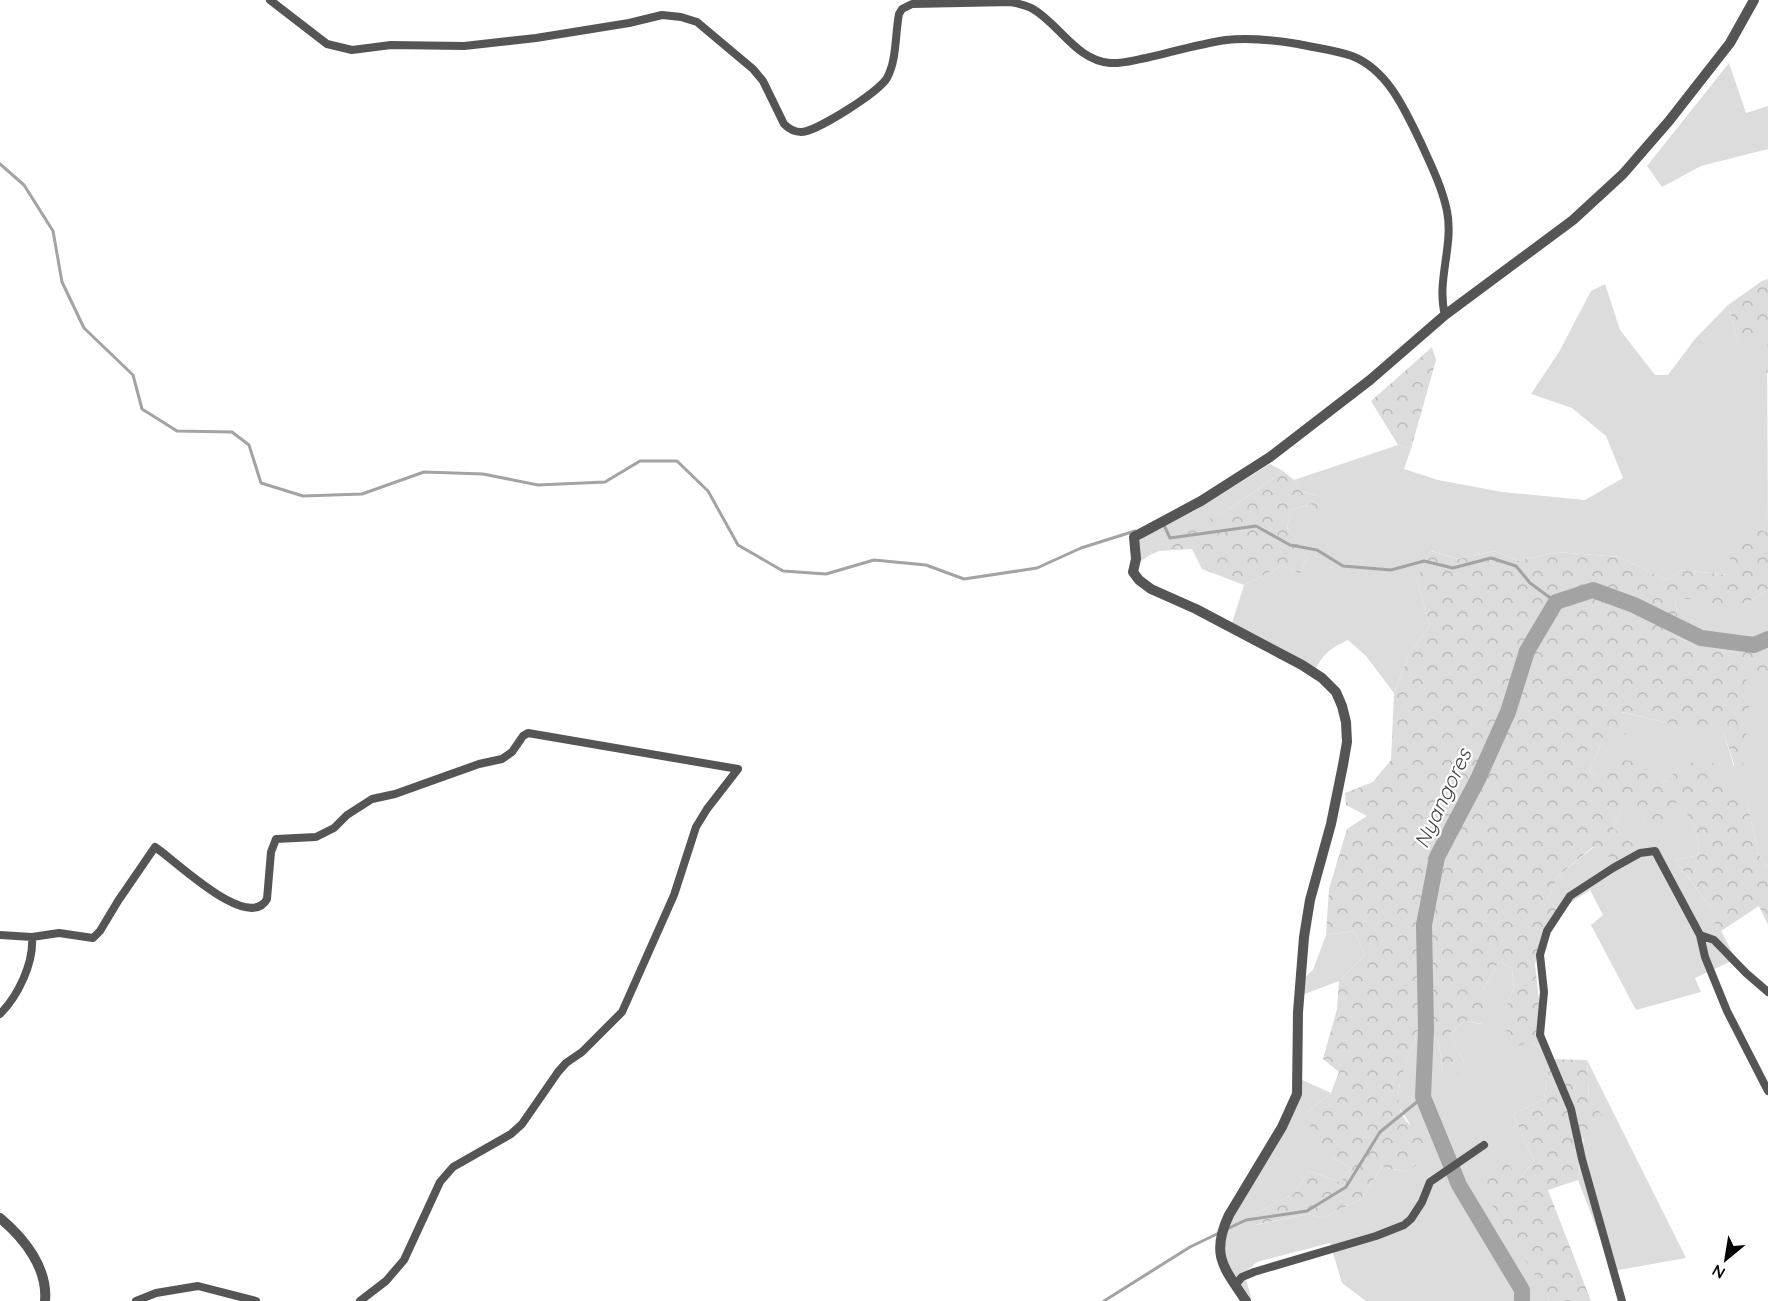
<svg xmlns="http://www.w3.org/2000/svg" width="1768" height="1301" viewBox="0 0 1768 1301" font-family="Quicksand,sans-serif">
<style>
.grass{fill:#dcdcdc}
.forest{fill:url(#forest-crowns)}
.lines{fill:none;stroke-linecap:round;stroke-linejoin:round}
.stream{stroke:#a3a3a3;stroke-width:3}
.river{stroke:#a3a3a3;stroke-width:16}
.minor{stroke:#555;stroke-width:8}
.tertiary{stroke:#555;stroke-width:10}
.labels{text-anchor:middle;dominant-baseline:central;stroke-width:4.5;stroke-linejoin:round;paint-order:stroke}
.water-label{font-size:21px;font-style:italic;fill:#444;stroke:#fff}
</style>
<defs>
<pattern id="forest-crowns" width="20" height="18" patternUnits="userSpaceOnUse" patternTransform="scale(1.5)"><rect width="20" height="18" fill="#dcdcdc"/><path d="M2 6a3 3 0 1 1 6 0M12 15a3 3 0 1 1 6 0" fill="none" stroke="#bbb"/></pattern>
</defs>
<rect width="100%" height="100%" fill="#fff"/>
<path class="grass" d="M1729,63L1746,113L1768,106V149L1701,166L1662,187L1647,166Z
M1605,284L1620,330L1655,375H1668L1695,339L1728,305L1738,341H1767L1768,533L1758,529L1729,575L1682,570L1667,580L1620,557L1556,552L1518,561L1495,551L1458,559L1431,551L1417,580L1430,625L1409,655L1394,693L1366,656L1348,640C1331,648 1324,653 1315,670L1232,623L1244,585L1283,565L1300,574L1307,557L1287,527L1291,510L1312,504L1316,496L1301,491L1294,480L1398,445L1411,449L1404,469L1438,480L1502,492L1585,500L1623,478L1606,436L1572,408L1531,394L1559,352L1591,291Z
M1270,464L1283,471L1234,506L1157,546L1159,551L1150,555L1138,563V542L1147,534L1194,511Z
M1768,589V648L1727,652L1680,639L1675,599H1699L1742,607Z
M1768,671V868L1759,855L1747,803L1680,767L1662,784L1596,775L1589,772L1601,744L1621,712L1667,723L1720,721L1734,767L1746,678Z
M1625,798L1646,820L1679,799L1697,831L1699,855L1675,860L1711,908V919L1721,931L1736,959L1695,978L1701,992L1636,1010L1591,925L1603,915L1590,890L1558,911L1548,899L1558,876L1594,847H1635L1613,828Z
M1354,931L1365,955L1339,981L1302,995L1303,979L1313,970L1326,935Z
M1499,961L1512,969L1514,988L1508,1001L1533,1042L1550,1059L1544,1099L1513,1114L1534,1161L1520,1178L1549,1301H1366L1342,1283L1330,1243L1257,1262L1244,1273L1252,1300L1225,1263L1222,1245L1228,1223L1262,1167L1300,1079L1331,1093L1307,1112L1333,1158L1352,1168L1340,1182L1309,1171L1294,1194L1256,1213L1255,1225L1308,1214L1323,1218L1361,1199L1382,1167L1407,1172L1410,1124L1397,1104L1401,1075L1416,1039L1438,1038L1443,1073L1464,1062L1450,1033L1465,1021L1482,1024L1483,990Z
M1587,1060L1686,1258L1613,1271L1578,1180L1589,1099Z"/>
<path class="forest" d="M1768,279V373L1766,372L1767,341H1738L1728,305L1762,281Z
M1432,347L1436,360L1411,449L1398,445L1371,401Z
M1283,471L1294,480L1301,491L1316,496L1333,514L1323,518L1312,504L1291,510L1287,527L1307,557L1300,574L1283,565L1244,585L1202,569L1192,549L1159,551L1156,546L1234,506Z
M1758,529L1768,533V589L1742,607L1717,611L1699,599H1675L1680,639L1727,652L1768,648V671L1746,679L1751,690L1743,765L1735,767L1720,722L1711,739L1667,723L1622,712L1626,734L1601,744L1589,772L1596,775L1610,759L1643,762L1662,784L1680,767L1707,757L1747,803L1759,855L1768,868V925L1759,906L1721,931L1711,919V908L1675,860L1699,855L1697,831L1679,800L1660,824L1646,820L1625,799L1613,828L1636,847L1616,861L1593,847L1558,876L1548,899L1558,911L1543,936L1535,964L1541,1018L1550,1059L1587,1060L1589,1099L1604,1118L1582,1140L1578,1180L1548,1190L1591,1301H1549L1548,1296L1495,1213L1482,1170L1502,1158L1520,1178L1534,1161L1513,1114L1544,1099L1550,1059L1533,1042L1516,1046L1506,1030L1508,1001L1514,988L1512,969L1499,961L1483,990V1024L1465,1021L1450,1033L1464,1062L1457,1075L1443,1073L1438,1038L1416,1039C1406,1065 1386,1100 1409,1124C1413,1127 1421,1130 1426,1132L1424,1160L1407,1172L1382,1167L1361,1199L1323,1218L1308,1214L1254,1225L1256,1213L1294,1194L1309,1171L1340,1182L1352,1168L1333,1158L1312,1136L1307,1112L1331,1093L1339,1072L1323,1059L1337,1009L1339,981L1365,955L1354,931L1326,935L1329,889L1347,829L1367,816L1346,805L1345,793L1373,782L1391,760L1394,693L1409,655L1430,625L1417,580L1430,551L1458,559L1495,551L1518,561L1556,552L1620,557L1667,580L1682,570L1729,575L1731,546Z"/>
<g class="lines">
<path class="stream" d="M0,164L24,185L53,231L62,282L84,328L133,375L142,409L177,431L232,432L249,445L261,483L303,496L362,494L424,472L483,474L538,485L605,482L640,461H677L708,491L738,545L783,571L826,574L874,560L926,565L964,579L1037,568L1081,548L1135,531
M1163,523L1170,538L1256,526L1290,545L1317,550L1343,566L1391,570L1424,561L1453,568L1491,558L1516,566L1530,583L1556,602
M1227,1229L1246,1220L1307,1211L1346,1187L1380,1132L1423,1097
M1104,1301L1190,1247L1219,1233"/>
<path class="river" d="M1522,1301V1290L1459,1185L1423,1097L1426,1029L1424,925L1437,857L1478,779L1508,712L1527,651L1556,602L1593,590L1634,605L1701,638L1754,645L1768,639"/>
<path class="minor" d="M270,0L327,44L352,50L391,45L464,46L536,38L629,23L662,15L681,17L697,22L753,69L763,81L784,124C789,129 794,132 801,132C816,132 879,92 887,78C897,60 895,34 899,14L902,9L912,4L1011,2C1019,4 1026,5 1033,9C1059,24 1077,61 1110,63C1122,64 1134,60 1146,58C1172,52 1199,44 1226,40C1250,37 1274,40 1298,44C1316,48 1334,50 1352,56C1388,70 1405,110 1421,143C1431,165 1442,187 1447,211C1454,246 1436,281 1445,315
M0,935L32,937L59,933L93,938L100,931L118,901L155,847C174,859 248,933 267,899L271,852L276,839L316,837L334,828L347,815L372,799L395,794L479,764L502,759L512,752L523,736L528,733L738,769L707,809L696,827L674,895L622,1012L582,1052L566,1063L558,1072L522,1124L511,1134L453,1167L440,1182L404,1260L386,1281L360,1301
M1700,935L1714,940L1746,973L1768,992
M0,1014C18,996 34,963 32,937
M1235,1285L1242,1277L1254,1272L1376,1236L1404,1225L1411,1219L1422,1202L1430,1182L1484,1145
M136,1301L156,1293L198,1286L256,1301
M1622,1301L1582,1159L1571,1109L1540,1035L1544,992L1540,955L1547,931L1570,896L1613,868L1640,853L1655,851L1700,935L1705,957L1727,1011L1768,1091"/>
<path class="tertiary" d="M0,1218C24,1238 48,1268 45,1301
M1246,1301C1224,1268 1210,1255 1229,1215L1282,1127L1297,1094L1298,1012L1304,937L1310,900L1331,824L1343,765L1347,742L1346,722L1342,706L1336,692L1322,678L1302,665L1196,609L1151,589L1139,580L1133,572L1136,559L1134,537L1201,501L1270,457L1370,380L1445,315L1573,220L1623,174L1669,121L1730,43L1754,0"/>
</g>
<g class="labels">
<g class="water-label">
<text transform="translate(1442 798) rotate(-65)">Nyangores</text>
</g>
</g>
<g transform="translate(1726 1259) rotate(210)" stroke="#ffffff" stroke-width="4.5" paint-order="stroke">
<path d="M0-4.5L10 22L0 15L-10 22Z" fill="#000000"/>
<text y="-9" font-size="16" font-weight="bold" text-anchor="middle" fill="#000000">N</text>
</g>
</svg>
